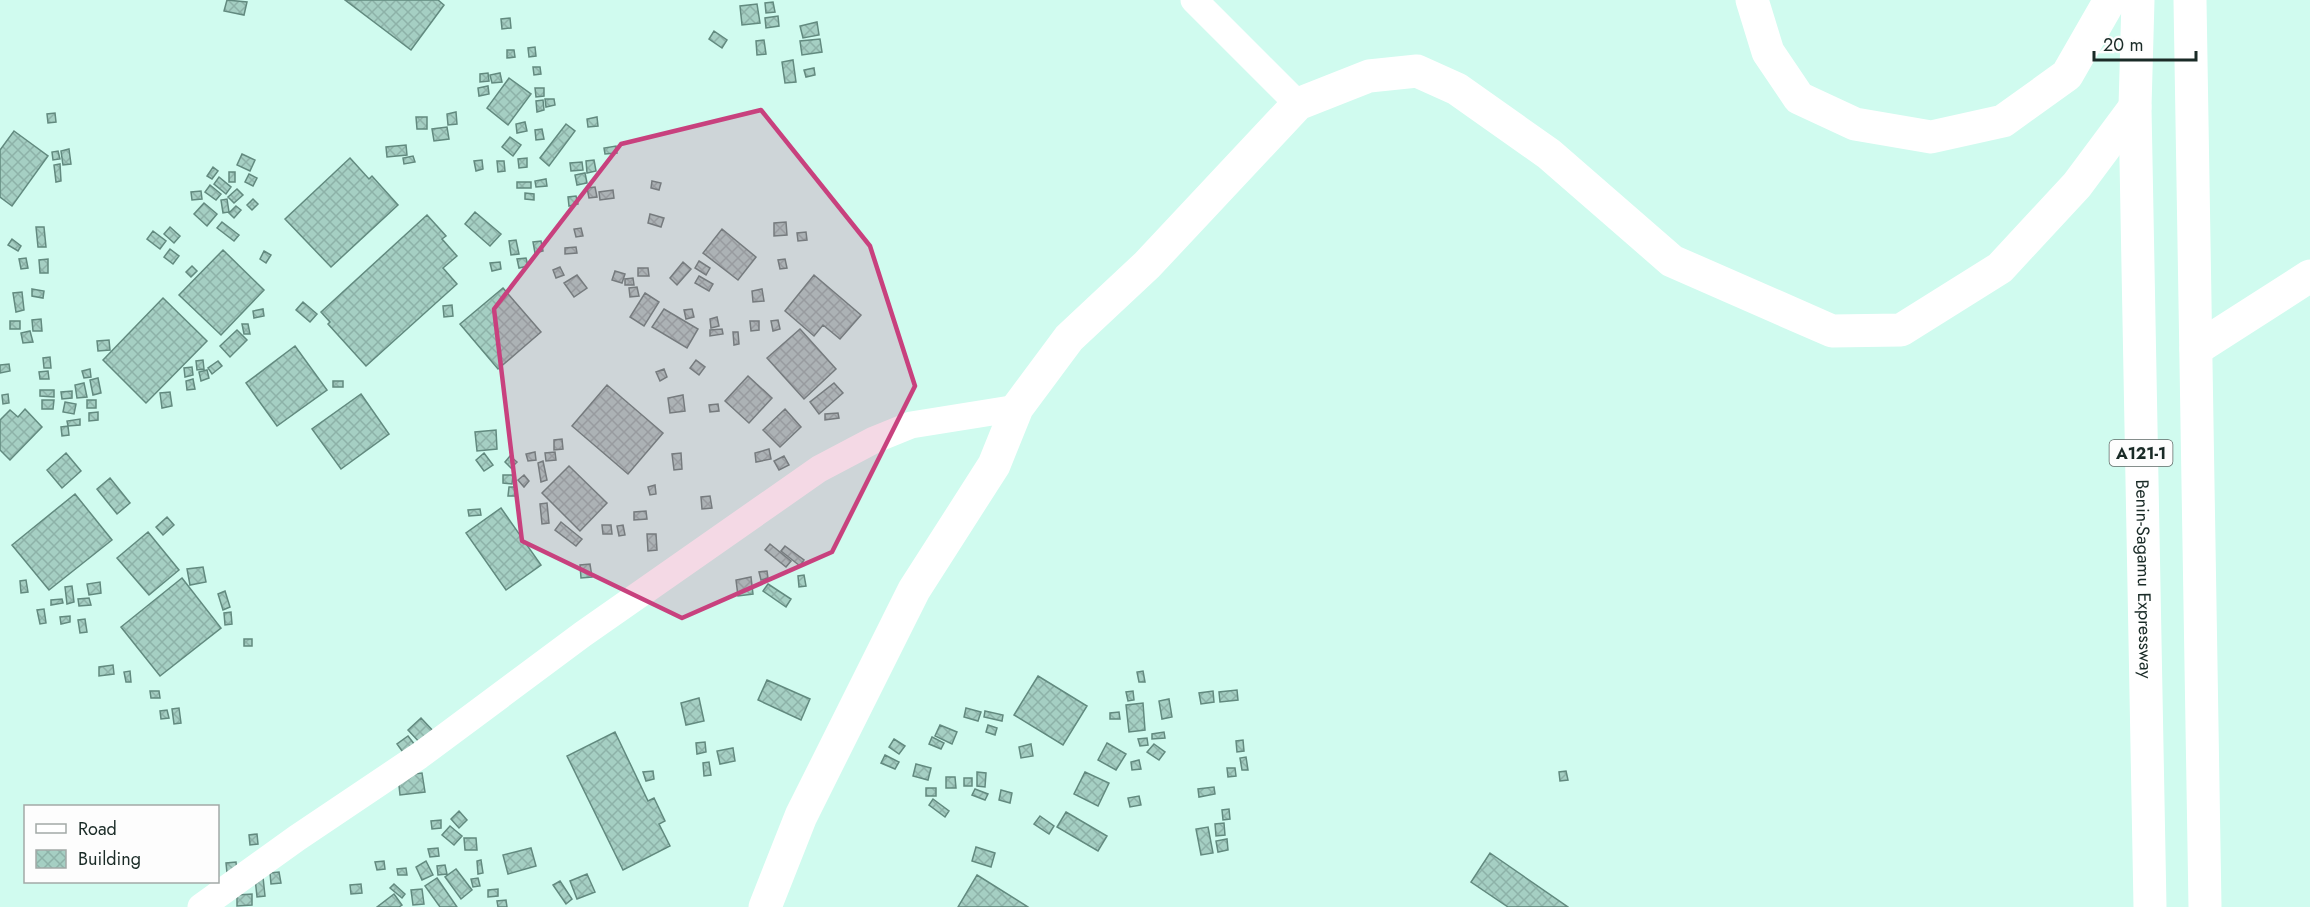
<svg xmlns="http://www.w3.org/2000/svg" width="2310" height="907" viewBox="0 0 2310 907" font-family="Jost,sans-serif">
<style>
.building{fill:url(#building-cross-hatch);stroke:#628a7f;stroke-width:1.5}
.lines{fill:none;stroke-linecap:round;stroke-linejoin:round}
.minor{stroke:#fff;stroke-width:27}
.tertiary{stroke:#fff;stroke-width:33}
.trunk{stroke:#fff;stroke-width:33}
.marked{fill:#c8417e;fill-opacity:0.2;stroke:#c8417e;stroke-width:4.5;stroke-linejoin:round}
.labels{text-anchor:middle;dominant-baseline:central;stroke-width:4.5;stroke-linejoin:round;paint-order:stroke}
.shield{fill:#fdfdfd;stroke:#5e6a67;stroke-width:1.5}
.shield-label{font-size:16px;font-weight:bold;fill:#1a2b27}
.street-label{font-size:18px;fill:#1a2b27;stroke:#fdfdfd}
</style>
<defs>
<pattern id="building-cross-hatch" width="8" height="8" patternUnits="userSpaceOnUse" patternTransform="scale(1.5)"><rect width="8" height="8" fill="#a5cfc3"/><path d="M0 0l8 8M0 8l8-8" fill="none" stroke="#8db2a8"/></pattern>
</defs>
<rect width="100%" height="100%" fill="#d0fbef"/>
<path class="building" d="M227,0L247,2L244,15L224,11Z
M345,0H438L444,5L411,50Z
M773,2L775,12L766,13L765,3Z
M757,4L760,23L742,25L740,6Z
M778,16L779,26L766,28L765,18Z
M510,18L511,28L502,29L501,19Z
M817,22L819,35L803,38L800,26Z
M714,31L727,40L722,48L709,39Z
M820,39L822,52L802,55L800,41Z
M764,40L766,54L757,55L756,41Z
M535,47L536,56L529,57L528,48Z
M507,50H514L515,57L507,58Z
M793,60L796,82L785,83L782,62Z
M533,67H540L541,74L534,75Z
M814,68L815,75L806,77L804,70Z
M488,73L489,81L480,82V74Z
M500,73L502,82L492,83L490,75Z
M509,78L531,94L508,125L487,108Z
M488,86L489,94L479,96L478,88Z
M535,88H544V96L536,97Z
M545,99H554L555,105L546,107Z
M543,100L544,110L537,112L536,101Z
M456,112L457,124L448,125L447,114Z
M55,113L56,122L48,123L47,114Z
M416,117H427V129H417Z
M597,117L598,126L588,127L587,119Z
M525,122L527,131L517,133L516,124Z
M566,124L575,131L549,166L540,158Z
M447,127L449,139L434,141L432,129Z
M542,129L544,139L536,140L535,130Z
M14,131L48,156L12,206L0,197V150Z
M510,137L521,145L513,156L502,147Z
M406,145L407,155L387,157L386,147Z
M616,146L617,153L605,154L604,148Z
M69,149L71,164L63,165L61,151Z
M58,151L60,159L53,160L52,152Z
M242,154L255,160L250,171L237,165Z
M413,156L415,162L404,164L403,158Z
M350,158L369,179L372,176L398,205L331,267L285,219Z
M527,158V167L519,168L518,159Z
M482,160L483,169L476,171L474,161Z
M594,160L596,171L587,173L586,161Z
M497,161H504L505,171L498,172Z
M582,162L583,170L571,171L570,163Z
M60,164L61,181L56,182L54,165Z
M213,167L218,171L212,179L207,176Z
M229,172H235V182H229Z
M585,173L587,183L577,185L575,175Z
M249,174L257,178L253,186L245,182Z
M219,177L231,187L226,194L214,184Z
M546,179L547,186L536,187L535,181Z
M652,181L661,183L659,190L651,188Z
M517,182H531V188H517Z
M210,185L221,194L216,200L205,192Z
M595,187L597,197L589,198L587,188Z
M237,189L243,195L234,203L228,197Z
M613,190L614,198L600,200L599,192Z
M201,191L202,199L192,200L191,192Z
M525,193L534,194V200L525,199Z
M576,196L578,204L569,206L568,197Z
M227,199L229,212L223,213L221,200Z
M253,199L258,204L252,210L247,205Z
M204,203L217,214L207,226L194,214Z
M236,206L241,210L234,218L229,213Z
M475,212L501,234L490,246L465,224Z
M650,214L664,218L661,227L648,223Z
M427,215L446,236L442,239L457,256L443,268L457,284L366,366L328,324L330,322L321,312Z
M222,222L239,235L234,241L217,228Z
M786,222L787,235L774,236V223Z
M36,227H44L46,247H38Z
M170,227L180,236L174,243L164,234Z
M581,228L583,236L576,237L574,229Z
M722,229L756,257L738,280L703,253Z
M153,231L166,241L160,249L147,239Z
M806,232L807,240L798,241L797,233Z
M12,239L21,246L18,251L8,245Z
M516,240L519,254L511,255L509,241Z
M541,241L543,251L535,253L533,242Z
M576,247L577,253L565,254V248Z
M170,249L179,256L173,264L164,257Z
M223,250L264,290L221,335L179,295Z
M264,251L271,255L266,263L260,259Z
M26,258L28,268L21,269L19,259Z
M526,258L528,266L519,268L517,259Z
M48,259V273H40L39,260Z
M785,259L787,268L780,269L778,260Z
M699,261L710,268L706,275L695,268Z
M500,262L501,269L492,271L490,263Z
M683,262L691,269L677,285L670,278Z
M192,266L197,271L191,277L186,272Z
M560,267L564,275L556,278L553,270Z
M638,268H648L649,276H638Z
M615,271L625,274L622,283L612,280Z
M577,275L587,288L574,297L564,283Z
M814,275L861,315L840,339L823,325L814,336L785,311Z
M699,276L713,284L709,291L695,283Z
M633,278L634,285H625V279Z
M637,287L639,296L630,297L629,288Z
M503,288L541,332L498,369L460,324Z
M32,289L44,291L43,298L32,296Z
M762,289L764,301L753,302L752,291Z
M22,292L24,310L16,312L13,293Z
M645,293L659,302L644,326L630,317Z
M163,298L207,341L146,403L103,360Z
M303,302L317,314L310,322L296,310Z
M452,305L453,316L444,317L443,306Z
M263,309L264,316L254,318L253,311Z
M664,309L698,329L687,348L652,327Z
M692,309L694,317L686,319L684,310Z
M717,317L719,326L711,328L710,319Z
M41,319L42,331H33L32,320Z
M778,320L780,329L773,331L771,321Z
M10,321H20V329H10Z
M750,321H759V330L751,331Z
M242,324H248L250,334H244Z
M722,329L723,334L710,336V330Z
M800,329L836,369L804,399L767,358Z
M237,330L247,340L230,357L220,346Z
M30,331L33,342L23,343L21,333Z
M733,332H738L739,344L734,345Z
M109,340L110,350L98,351L97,341Z
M295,346L327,390L277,426L246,383Z
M50,357L51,368H44L43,358Z
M203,360L204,369L197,370L196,361Z
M696,360L705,367L699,375L690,368Z
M218,361L222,366L212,374L208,368Z
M9,364L10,371L0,373V365Z
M192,367L193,375L185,377L184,368Z
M90,369L91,377L84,378L82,371Z
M664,369L667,377L660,381L656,372Z
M207,370L209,378L201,381L199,372Z
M48,371L49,379H40L39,372Z
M748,376L772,398L749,423L725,401Z
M98,378L101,393L93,395L90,380Z
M193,379L195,389L187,390L186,381Z
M333,381H343V387H333Z
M84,383L87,397L77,398L75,385Z
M834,383L843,393L819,414L810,402Z
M607,385L663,433L628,474L572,426Z
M40,390H54V397L40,396Z
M72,391V398L62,399L61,392Z
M170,392L172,406L162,408L160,393Z
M8,394L9,403L3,404L2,395Z
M361,394L389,434L341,469L312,429Z
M683,395L685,411L670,413L668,398Z
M42,400H54L53,409H42Z
M87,400H96V408H87Z
M65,402L76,404L74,414L63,412Z
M718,404L719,411L710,412L709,405Z
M25,409L42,427L10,460L0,450V420L10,410L18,417Z
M785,409L801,427L780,447L763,430Z
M98,412V420L89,421V413Z
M838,413L839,418L825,420V414Z
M80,419V425L68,426L67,421Z
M68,426L69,435L62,436L61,427Z
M496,430L497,449L477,451L475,432Z
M562,439L563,449L554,450V440Z
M769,449L771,459L756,462L755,453Z
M535,452L536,460L528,461L526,454Z
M555,452L556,460L546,461L545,453Z
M66,453L81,471L62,488L47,470Z
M484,453L493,465L484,471L476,460Z
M681,453L682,469L674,470L672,454Z
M510,456L517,462L511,468L505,462Z
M784,456L789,465L779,470L774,461Z
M543,461L547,480L541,482L538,463Z
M569,466L607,503L580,531L542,493Z
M503,475H513L512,484L503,483Z
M524,475L529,481L524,487L518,480Z
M110,478L130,503L117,514L97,489Z
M655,485L656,494L650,495L648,487Z
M509,487H516V496H508Z
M75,494L112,540L49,590L12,545Z
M710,496L712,508L702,509L701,497Z
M547,503L549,523L542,524L540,504Z
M501,508L541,565L506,590L466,533Z
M480,509L481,515L469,516L468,510Z
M646,511L647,519L634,520V512Z
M167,517L174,525L163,535L156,527Z
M561,522L582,539L576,546L555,530Z
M602,525H611L612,534H603Z
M623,525L625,535L619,536L617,526Z
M148,532L179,570L149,595L117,558Z
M647,534H656L657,550L648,551Z
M770,544L791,561L786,567L765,550Z
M785,546L804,560L800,566L781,551Z
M590,564L592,577L581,578L580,565Z
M203,567L206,582L190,585L187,569Z
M767,571L768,578L761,580L759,572Z
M804,575L806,586L799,587L798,576Z
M751,577L753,594L738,596L736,580Z
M182,578L221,628L160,676L121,627Z
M26,580L28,592L21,593L20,581Z
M100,582L101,593L89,595L87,584Z
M768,584L791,599L786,607L763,591Z
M72,586L74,602L67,604L65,587Z
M225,591L230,607L223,610L218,594Z
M89,598L91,605L79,606L78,599Z
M62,599L63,603L51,605V600Z
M44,609L46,623L40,624L37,610Z
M231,612L232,624L225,625L224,613Z
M70,616V622L61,624L60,617Z
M85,619L87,632L80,633L78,620Z
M244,639H252V646H244Z
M113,665L114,674L99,676V667Z
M130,671L131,682H126L124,672Z
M1143,671L1145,682H1139L1137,672Z
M1038,676L1087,706L1063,745L1014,715Z
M767,680L810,699L801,720L758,700Z
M1237,690L1238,700L1220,702L1219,692Z
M150,691H159L160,698H151Z
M1133,691L1134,700L1128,701L1126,692Z
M1213,691L1214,702L1201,704L1199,693Z
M699,698L704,721L686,725L681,703Z
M1169,699L1172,717L1162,719L1159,701Z
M1143,703L1145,730L1129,732L1126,705Z
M179,708L181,723L174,724L172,709Z
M966,708L981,712L978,721L964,717Z
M167,710L169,718L161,719L160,711Z
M985,711L1003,715L1002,721L984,717Z
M1119,712L1120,719H1110V713Z
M421,718L435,733L422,745L408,730Z
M940,725L957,732L952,744L935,736Z
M988,725L997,728L995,735L986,732Z
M615,732L648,801L654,798L665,821L659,824L670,846L623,870L567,756Z
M1164,732L1165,738L1152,739V734Z
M408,736L418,749L407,758L397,744Z
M932,737L944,743L941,749L929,744Z
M1147,738L1148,745L1140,746L1138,739Z
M894,739L905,746L899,754L889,747Z
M1243,740L1244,751L1237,752L1236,741Z
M705,742L706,752L697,754L696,743Z
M1107,743L1126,754L1116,770L1098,760Z
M1031,744L1033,756L1021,758L1019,747Z
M1154,744L1165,752L1159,760L1147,752Z
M733,748L735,761L720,764L717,751Z
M885,755L899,762L895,769L881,763Z
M1246,757L1248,770H1242L1240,758Z
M1139,760L1141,769L1132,770L1131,762Z
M709,762L711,775L704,776L703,763Z
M916,764L931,768L928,780L913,776Z
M1227,768H1235L1236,776L1228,777Z
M653,771L654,779L646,781L643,772Z
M1566,771L1568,780L1560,781L1559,772Z
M977,772L986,773L985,787L977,786Z
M1085,772L1109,783L1098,806L1074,794Z
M422,773L425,792L400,795L398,776Z
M946,777H955L956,788H946Z
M964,778H972V786H964Z
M1214,787L1215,794L1199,797L1198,789Z
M926,788H936V796H926Z
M975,789L988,794L985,800L972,795Z
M1001,790L1012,793L1010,803L999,800Z
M1139,796L1141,805L1130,807L1128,798Z
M933,799L949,811L945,817L929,805Z
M1229,809L1230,819L1223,820L1222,810Z
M459,811L467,820L459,828L451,819Z
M1066,812L1107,836L1098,851L1057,827Z
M1040,816L1054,826L1049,834L1034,824Z
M441,820V828L432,829L431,821Z
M1224,823L1225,835L1216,836L1215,824Z
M450,826L462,836L454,845L442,835Z
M1208,827L1213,853L1201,855L1196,829Z
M257,834L258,844L250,845L249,835Z
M464,838H476L477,850H465Z
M1227,839L1228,850L1218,852L1216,841Z
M976,847L995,853L991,867L972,861Z
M438,848L439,856L430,857L428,849Z
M531,848L536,866L508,874L503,855Z
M1490,853L1568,907H1508L1471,882Z
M481,860L483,873L478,874L477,861Z
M384,861L385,869L377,870L375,862Z
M426,861L433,875L422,880L416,867Z
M236,862L237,872L227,873L226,863Z
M445,865L447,874L438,875L437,866Z
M406,868L407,875H398L397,869Z
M456,869L472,890L461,899L445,877Z
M279,872L281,883L271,884L270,873Z
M587,874L595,892L577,899L570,881Z
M977,875L1028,907H958Z
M263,877L265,896L257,897L255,878Z
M437,878L457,907H440L425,886Z
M478,878L480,886L473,887L471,879Z
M560,881L572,899L566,904L553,885Z
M361,884L362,893L351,894L350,885Z
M394,884L405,894L402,898L390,888Z
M422,889L424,904L413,905L411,890Z
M498,889V896L488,897V890Z
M252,894V905L237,906V895Z
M394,894L402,905L399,907H377Z
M506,900L507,907H498L497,901Z"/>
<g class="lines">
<path class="minor" d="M1194,0L1298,104
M201,907L297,838L419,756L583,634L819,469L874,440L911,425L1017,408"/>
<path class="tertiary" d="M765,907L801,816L914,590L994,465L1017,408L1069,338L1147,265L1298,104L1369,76L1417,71L1457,89L1549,154L1672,261L1832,331L1901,330L2000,268L2077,185L2135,107"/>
<g class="trunk">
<path d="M1752,0L1768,52L1799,98L1855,124L1931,137L2003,121L2067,75L2110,0"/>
<path id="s1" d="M2138,0L2135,107L2150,907"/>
<path d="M2190,0L2205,907"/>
<path d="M2196,349L2310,276"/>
</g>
</g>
<path class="marked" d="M761,110L870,246L915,386L832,552L682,618L522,541L494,309L621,144Z"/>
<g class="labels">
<rect class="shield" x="2109.5" y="440" width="63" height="26" rx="4.5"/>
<g class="shield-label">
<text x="2141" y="453">A121-1</text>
</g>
<g class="street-label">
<text stroke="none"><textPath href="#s1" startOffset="579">Benin-Sagamu Expressway</textPath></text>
</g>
</g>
<rect x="24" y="805" width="195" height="78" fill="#fdfdfd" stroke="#a2a9a7" stroke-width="1.5"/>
<rect x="36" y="824" width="30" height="9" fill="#ffffff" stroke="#a2a9a7" stroke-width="1.5"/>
<text x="78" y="835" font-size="18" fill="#1a2b27">Road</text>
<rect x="36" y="850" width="30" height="18" fill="url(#building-cross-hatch)" stroke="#a2a9a7" stroke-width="1.5"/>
<text x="78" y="865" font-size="18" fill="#1a2b27">Building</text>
<path d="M2094 51v9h102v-9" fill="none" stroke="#1a2b27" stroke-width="3"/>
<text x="2103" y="51" font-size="18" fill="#1a2b27" stroke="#fdfdfd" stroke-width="4.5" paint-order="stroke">20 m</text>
</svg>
